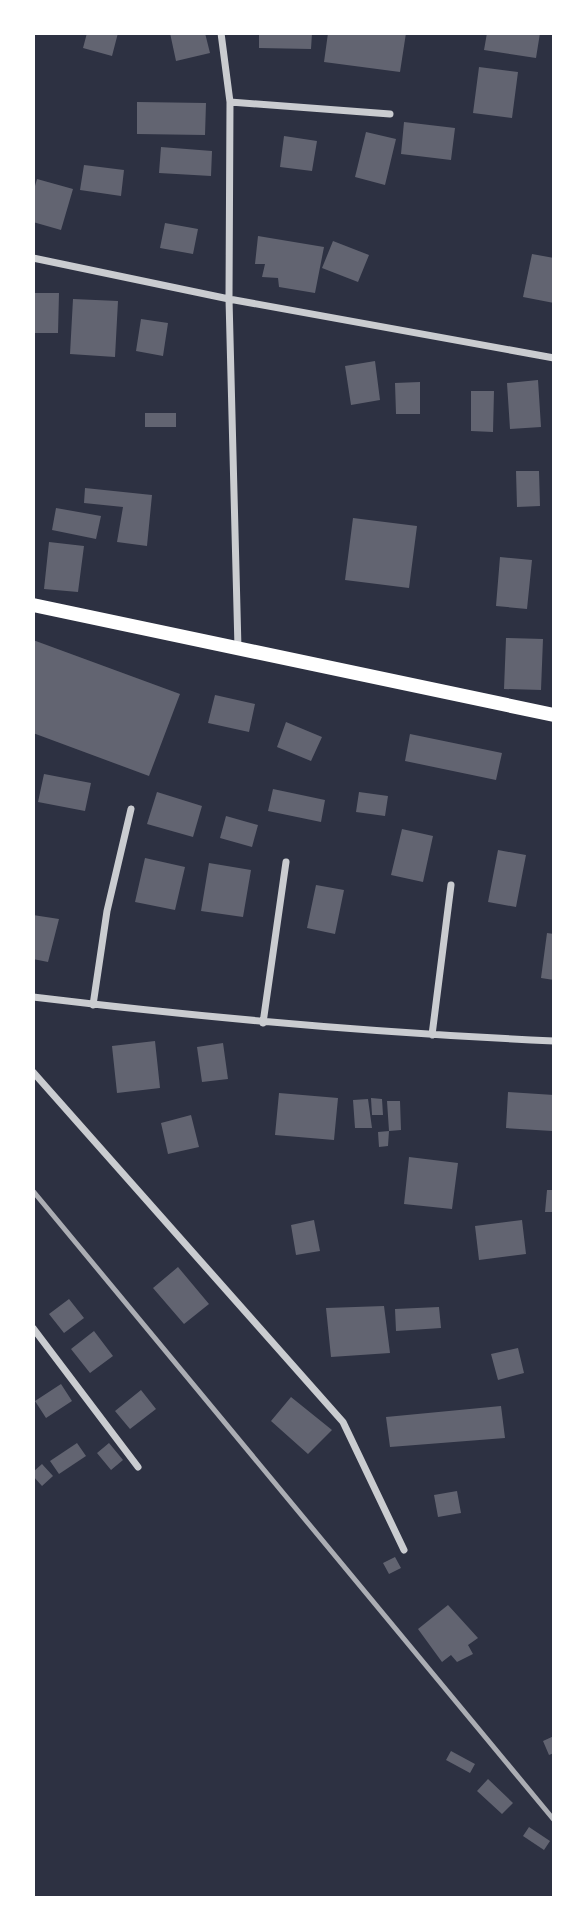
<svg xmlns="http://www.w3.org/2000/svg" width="587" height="1931" viewBox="0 0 587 1931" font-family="Quicksand,sans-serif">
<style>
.building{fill:#626471}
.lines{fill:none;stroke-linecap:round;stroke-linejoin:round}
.minor{stroke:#caccd0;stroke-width:7}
.trunk{stroke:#fff;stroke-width:14}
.rail{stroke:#abadb3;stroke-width:5}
</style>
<rect width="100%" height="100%" fill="#2d3142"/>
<path class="building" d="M87,33H118L112,56L83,48Z
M170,33H205L210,53L176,61Z
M259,33H312L311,49L259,48Z
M328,33H406L400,72L324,62Z
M487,33H540L536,58L484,50Z
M479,67L518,72L512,118L473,113Z
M137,102L206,103L205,135L137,134Z
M404,122L455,128L451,160L401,154Z
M366,132L396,139L385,185L355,177Z
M284,136L317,141L312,171L280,167Z
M161,147L212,151L211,176L159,173Z
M84,165L124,170L121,196L80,190Z
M37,179L73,189L61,230L33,222V193Z
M165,223L198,229L193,254L160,248Z
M258,236L324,247L315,293L279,287L278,278L262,277L265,264H255Z
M333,241L369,255L358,282L322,268Z
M532,254L554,258V303L523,297Z
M33,293H59L58,333H33Z
M73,299L118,301L115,357L70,354Z
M141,319L168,323L163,356L136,351Z
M375,361L380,400L351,405L345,366Z
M538,380L541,427L510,429L507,383Z
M420,382V414H396L395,383Z
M471,391H494L493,432L471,431Z
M145,413H176V427H145Z
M516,471H539L540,506L517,507Z
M85,488L152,495L147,546L117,542L123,507L84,503Z
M56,508L101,516L96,539L52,530Z
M353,518L417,526L409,588L345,580Z
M49,542L84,546L78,592L44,589Z
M500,557L532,560L527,609L496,606Z
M506,638L543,639L541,690L504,689Z
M33,640L180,694L149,776L33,733Z
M215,695L255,704L249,732L208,723Z
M286,722L322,737L311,761L277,747Z
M410,734L502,753L496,780L405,761Z
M44,774L91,783L85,811L38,802Z
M273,789L325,800L321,822L268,811Z
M157,792L202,806L193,837L147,824Z
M359,792L388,796L385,816L356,812Z
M226,816L258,825L252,847L220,838Z
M402,829L433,836L423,882L391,875Z
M498,850L526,855L516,907L488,902Z
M145,858L185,867L175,910L135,902Z
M209,863L251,870L243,917L201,911Z
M316,885L344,890L335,934L307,928Z
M33,915L59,919L48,962L33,959Z
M547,933L554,934V980L541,978Z
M155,1041L160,1088L117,1093L112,1046Z
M223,1043L228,1079L202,1082L197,1047Z
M508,1092L554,1095L552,1131L506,1128Z
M279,1093L338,1098L334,1140L275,1135Z
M371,1098L382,1099L383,1115H372Z
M368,1099L372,1128H355L353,1100Z
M387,1101H400L401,1130L389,1131Z
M191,1115L199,1147L168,1154L161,1123Z
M389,1131L388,1146L379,1147L378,1132Z
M409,1157L458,1163L452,1209L404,1204Z
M547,1190H554V1212H545Z
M314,1220L320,1251L296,1255L291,1225Z
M522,1220L526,1254L479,1260L475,1226Z
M178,1267L209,1304L184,1324L153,1288Z
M69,1299L84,1318L64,1333L49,1314Z
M384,1306L390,1353L331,1357L326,1308Z
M439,1307L441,1328L396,1331L395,1309Z
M94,1331L113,1356L90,1373L71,1349Z
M518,1348L524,1373L498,1380L491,1354Z
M61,1384L72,1401L46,1418L35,1401Z
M141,1390L156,1409L130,1429L115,1411Z
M291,1397L332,1430L308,1454L271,1421Z
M501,1406L505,1438L390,1447L386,1417Z
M77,1443L86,1456L59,1474L50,1461Z
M109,1443L123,1460L111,1470L97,1453Z
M42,1464L53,1476L42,1486L33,1476V1472Z
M457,1491L461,1513L438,1517L434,1495Z
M395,1557L401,1568L389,1574L383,1563Z
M448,1605L478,1638L468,1645L473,1654L457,1662L451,1655L442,1662L418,1629Z
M554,1736V1753L549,1755L543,1741Z
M451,1751L475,1764L470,1773L446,1760Z
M488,1779L513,1803L502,1814L477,1791Z
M529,1827L550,1841L544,1850L523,1836Z"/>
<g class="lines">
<path class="minor" d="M221,33L230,102L229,299L238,648
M230,102L390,114
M33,258L229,299L554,358
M33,997C206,1018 379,1033 554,1041
M93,1005L107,911L131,809
M263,1023L286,862
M432,1035L451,885
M33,1072L343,1422L404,1550
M33,1328L138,1467"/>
<path class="trunk" d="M33,605L554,715"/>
<path class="rail" d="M33,1191L554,1820"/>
</g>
<rect width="587" height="1931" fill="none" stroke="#ffffff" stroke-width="70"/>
</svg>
